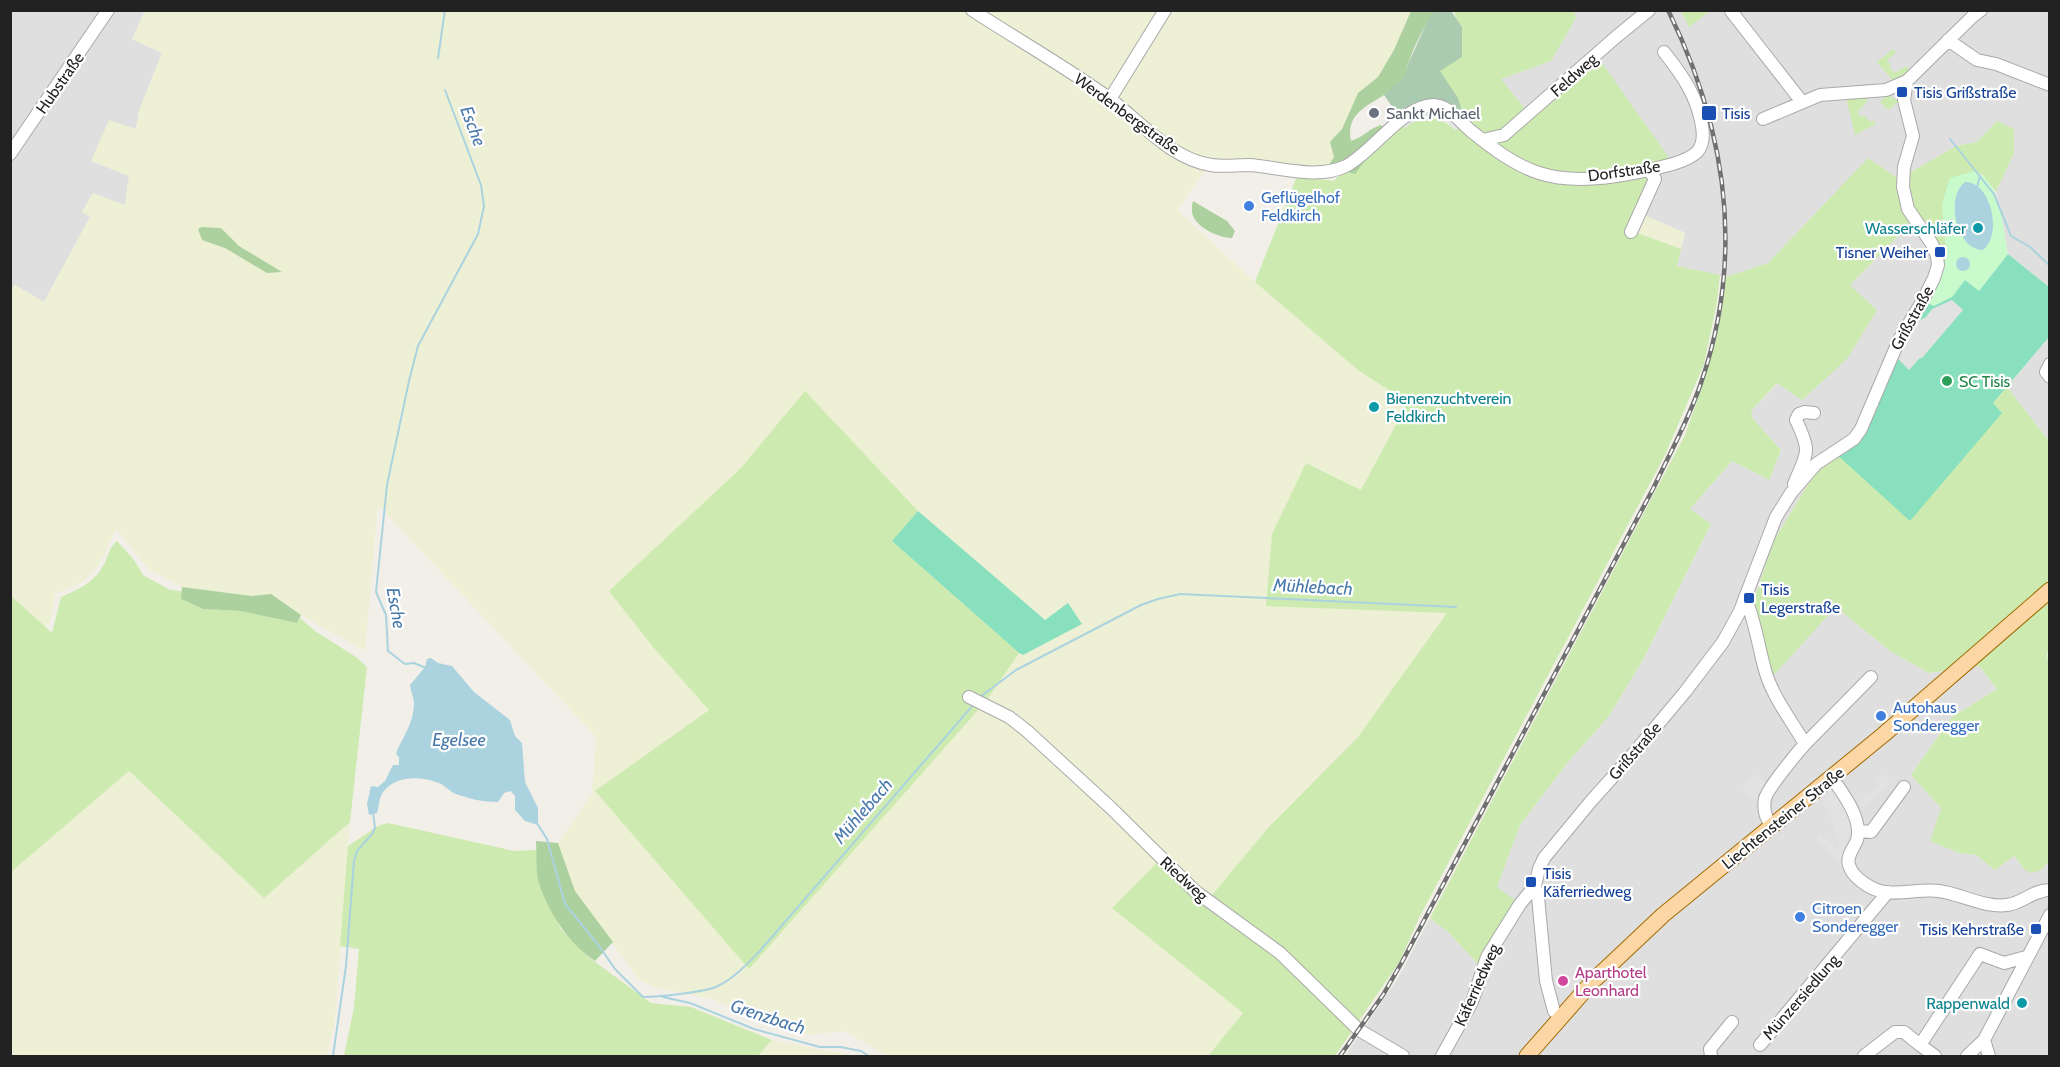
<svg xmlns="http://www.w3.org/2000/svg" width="2060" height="1067" viewBox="0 0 2060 1067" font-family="Cabin,sans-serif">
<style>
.residential{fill:#e0dfdf}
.farmland{fill:#eef0d5}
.grass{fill:#cdebb0}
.forest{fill:#add19e}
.cemetery{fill:#aacbaf}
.park{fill:#c8facc}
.pitch{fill:#88e0be}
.parking{fill:#e2e2e2}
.water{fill:#aad3df}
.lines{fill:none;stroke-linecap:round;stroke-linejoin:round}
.stream{stroke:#aad3df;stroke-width:2}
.minor-casing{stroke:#a9a9a9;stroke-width:14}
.major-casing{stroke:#a06b00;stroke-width:17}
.minor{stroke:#fff;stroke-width:12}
.major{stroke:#fcd6a4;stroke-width:15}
.rail-casing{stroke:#707070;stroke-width:4.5}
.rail{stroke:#fff;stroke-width:2;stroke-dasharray:7;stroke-linecap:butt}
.transit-dot{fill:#1a4fb4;stroke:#fff;stroke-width:2}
.worship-dot{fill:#6b7280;stroke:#fff;stroke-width:2}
.shop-dot{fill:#3f7fe0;stroke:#fff;stroke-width:2}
.culture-dot{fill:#0f9aa8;stroke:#fff;stroke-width:2}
.leisure-dot{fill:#2e9e5b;stroke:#fff;stroke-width:2}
.hotel-dot{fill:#d1479c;stroke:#fff;stroke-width:2}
.labels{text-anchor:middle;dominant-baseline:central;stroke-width:4.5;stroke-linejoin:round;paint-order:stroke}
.street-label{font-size:16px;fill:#222;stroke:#fff}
.transit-label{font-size:16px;fill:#164399;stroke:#fff;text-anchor:start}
.worship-label{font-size:16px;fill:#5b616d;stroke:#fff;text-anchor:start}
.shop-label{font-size:16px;fill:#366cbe;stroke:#fff;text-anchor:start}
.culture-label{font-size:16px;fill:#0d838f;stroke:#fff;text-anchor:end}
.leisure-label{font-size:16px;fill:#27864d;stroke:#fff;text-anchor:start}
.hotel-label{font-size:16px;fill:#b23c85;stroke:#fff;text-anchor:start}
.water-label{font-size:18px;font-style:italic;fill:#4a7aab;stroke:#fff}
</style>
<rect width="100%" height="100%" fill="#f2efe9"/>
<path class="residential" d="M11,11H145L132,39L162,53L139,111L136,129L92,161L129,176L125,206L93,193L90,217L44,302L15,285L11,290Z
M1574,11H2049V287L2008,254L1996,192L2014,153L1977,142L1956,146L1899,179L1868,159L1768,263L1726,277L1677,266L1685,233L1639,213L1529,116L1501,79L1551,61L1576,18Z
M1914,220L1933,244L1935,278L1866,419L1810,481L1773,542L1753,603L1773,675L1836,607L1890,651L1929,673L1979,666L1997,689L1952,717L1911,775L1941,808L1930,841L1959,853L1976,855L1995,870L2014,856L2025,870H2041L2049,861V1056H1345L1398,978L1430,918L1448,932L1478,964L1497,887L1520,825L1568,762L1609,716L1644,658L1711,524L1690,509L1732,461L1769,480L1781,450L1753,419L1751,411L1778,383L1850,285Z
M2049,337V441L2007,387Z"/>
<path class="farmland" d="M145,11H1411L1394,50L1378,77L1358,93L1342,129L1330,142L1334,157L1328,166H1305L1214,159L1177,210L1255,282L1359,371L1408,402L1361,490L1307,463L1448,613L1358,737L1268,828L1212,895L1113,908L1243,1013L1208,1056H887L845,1031L809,1035L765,1021L708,998L656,988L638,979L575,891L558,843L592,793L596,737L378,505L365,651L301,615L271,594L252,596L182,587L148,569L116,529L99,565L82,582L55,594L50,622L20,654L11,656L10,290L15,285L44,302L90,217L82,212L93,193L125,205L129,176L91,161L109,120L136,129L139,111L162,53L132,39Z
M1639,213L1685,233L1681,249L1632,231Z
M129,771L264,898L350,822L335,1021L327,1056H11L10,872Z
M772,1040L822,1050L858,1056H759Z"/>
<path class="grass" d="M1454,11H1574L1576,18L1551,61L1501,79L1530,115L1598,57L1672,162L1650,169L1654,179L1632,231L1681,249L1677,266L1720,275L1717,302L1704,364L1665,455L1419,918L1400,961L1335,1056H1208L1243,1013L1112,908L1161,859L1212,895L1268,828L1358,737L1447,613L1266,606L1272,534L1306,463L1361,490L1408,402L1359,371L1255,282L1297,176L1334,181L1343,171L1402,124L1433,116L1438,117L1456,130L1440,71L1462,27L1456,18Z
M1681,11H1710L1689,27Z
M1893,49L1896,53L1887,60L1891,65L1889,67L1895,73L1906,66L1910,71L1895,83L1877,62Z
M1864,94L1868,101L1857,112L1861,117L1864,115L1870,122L1873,120L1876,124L1855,135L1846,97Z
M1888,95L1899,101L1888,110L1880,102Z
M1997,121L2014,129V153L1996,192L1982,174L1942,204L1946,247L1936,256L1914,220L1850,285L1877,310L1847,359L1802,400L1777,383L1751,411L1753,419L1781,450L1769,480L1732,461L1690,509L1711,524L1644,658L1609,716L1568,762L1520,825L1497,887L1519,903L1479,965L1448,932L1430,918L1685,435C1704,384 1721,331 1726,277L1768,263L1868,158L1899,179L1956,146L1977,142Z
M2007,387L2049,441L2050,644L2047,655L2050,673L2049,861L2041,870L2031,873L2025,870L2014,856L1995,870L1976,855L1959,853L1930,841L1941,808L1911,775L1952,717L1997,689L1979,666L1929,673L1890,651L1836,607L1773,676L1753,603L1773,542L1810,481L1835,453L2002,413L1993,403Z
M805,391L918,511L892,541L1019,653L987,700L749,969L595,791L709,710L653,647L609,591L740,469Z
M117,541L134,560L143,575L170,590L182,591L181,599L203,609L240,611L297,623L300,618L315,631L356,657L367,667L350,822L264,898L129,771L11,872L10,595L52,633L61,597C77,590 94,583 103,566C108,558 109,547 117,541Z
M388,823L514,851L536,850L539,882L561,929L587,956L651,1003L691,1007L772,1040L758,1056H344L354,1007L359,949L340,946L348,846L378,826Z"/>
<path class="forest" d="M1411,11H1435C1424,26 1414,46 1408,64C1406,68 1406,74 1404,78C1388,102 1343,104 1351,141C1362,138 1370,128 1381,125L1387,131L1355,174L1328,166L1334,157L1330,142L1342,129L1358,93L1378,77L1394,50Z
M1193,201L1227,221L1235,231L1232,238C1219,238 1198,228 1193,216C1191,211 1192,205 1193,201Z
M202,227L221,228L239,246L282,272L267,273L225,248L202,240L198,229Z
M182,587L252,596L271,594L301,615L297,623L240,611L203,609L181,599Z
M536,841L558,843L575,891L613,942L595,961C570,945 548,912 539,883C535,870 537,854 536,841Z"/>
<path class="cemetery" d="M1435,11H1451L1462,27V57L1440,71L1458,98L1467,127L1446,107L1398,115L1384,95L1404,77L1408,64L1428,20Z"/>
<path class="park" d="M1975,171C2003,184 2002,227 2008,254L1979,291L1965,280L1952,297L1934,306L1923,301L1936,256L1946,247L1942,204L1950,178Z"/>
<path class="pitch" d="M2008,254L2049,287V337L1993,403L2002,413L1910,521L1835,453L1854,439L1923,301L1934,306L1952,297L1965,280L1979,291Z
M918,511L1045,620L1068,603L1082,624L1023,655L1019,653L892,541Z"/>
<path class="parking" d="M1433,110L1440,111L1460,126L1457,130L1444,119L1433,116L1411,123L1406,128L1402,124L1409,118Z
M1952,300L1963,310L1922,358H1920L1909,370L1898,359L1901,347L1907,338L1918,321L1926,317L1932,309Z
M1754,773L1768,784L1754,800L1741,788Z
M1882,773L1891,783L1862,807L1858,802L1881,784L1877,778Z
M1834,792L1841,796L1855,828L1850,846L1840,862L1816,838L1820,833L1837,849L1839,844L1837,835L1823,799L1828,794Z"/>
<path class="water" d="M1965,182C1991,181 2003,235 1983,250C1956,250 1945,197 1965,182Z
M1956 264a7 7 0 1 1 14 0a7 7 0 1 1-14 0Z
M431,658L438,663L452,666L474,692L510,720L515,736L522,743L525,782L538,808V825L525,821L515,810V796L511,791L504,793L498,802C483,802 470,799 456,794C449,791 444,784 436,782C420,776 395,776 384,791C379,796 379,807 377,813L369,815L367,804L371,786L378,787L385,781L393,765H399V757L396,754C403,735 413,726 414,704C414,698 411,692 410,685L425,667L427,659Z"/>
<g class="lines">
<path class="stream" d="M438,58L445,10
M1950,139L1994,194L2011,236L2030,247L2050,266
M1977,187L1980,176
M426,668L414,663L405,664L388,651L386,615L376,592L387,485L409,381L418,346L478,234L484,206L481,185L445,90
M980,697L1016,670L1141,605L1158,599L1180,594L1456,607
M537,823L547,839L565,904L599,946L615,969L643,997C657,997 707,992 718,986C734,978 746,965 758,953L974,704
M663,997L690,1003L754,1029L820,1047H840L861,1051L869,1056
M333,1056L346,966L354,861L357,851L372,834L375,828L373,812"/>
<defs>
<path id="minor" d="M972,10C1018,40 1066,67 1110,99C1141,122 1171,159 1211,165C1223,167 1236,165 1249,165C1279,167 1317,180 1346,166C1373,152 1402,106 1433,105C1449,105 1460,122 1471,131C1491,147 1514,165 1539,173C1579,186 1632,175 1673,164C1695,157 1706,151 1702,126C1697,96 1683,76 1664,52
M1731,11L1802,102
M1948,40L1977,60L1996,64L2050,85
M1110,99L1165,10
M1763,119L1820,95L1886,90L1907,81L1972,17L1981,10
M1483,140L1504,135L1616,37L1649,10
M10,154L108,10
M1631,232L1655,179L1649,170
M2050,364L2046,372L2050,377
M1794,484C1807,452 1812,454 1796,420L1799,414L1805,412L1814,413
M1745,597C1755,620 1758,645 1765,670C1772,696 1791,720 1805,744C1797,753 1767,789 1765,799C1763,809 1766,819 1772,827
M969,697L1009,717L1027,731L1111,808L1195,891L1280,953L1359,1030L1403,1056
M1805,744L1871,677
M1832,778C1843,793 1863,820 1857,840C1854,848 1846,856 1849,865C1852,877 1869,888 1880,891C1898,896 1920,888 1939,891C1961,894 1985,908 2007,905C2023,903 2033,890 2050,890
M1859,831L1871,832L1904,787
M1561,1016L1554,1011L1546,981L1538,897L1535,886L1539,869L1544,858L1592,800L1628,760L1685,692L1723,642L1740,611L1776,517L1791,493L1816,464L1854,439L1861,429L1899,340L1923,300L1934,278L1938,265L1937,256L1932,244L1908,209L1903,187L1904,167L1913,136L1904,100L1907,81
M1984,1040L1989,1056
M1760,1045L1888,892
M1920,1045L1935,1056
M1442,1056L1472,1002L1487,957L1520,904L1535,886
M1711,1056L1710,1049L1732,1022
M1864,1056L1895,1032H1904L1920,1045L1980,954L2004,963L2026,957
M1967,1056L1984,1040L2050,915"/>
<path id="major" d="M1527,1056L1593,981L1663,915L1883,735L2050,590"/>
</defs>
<use href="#minor" class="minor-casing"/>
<use href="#major" class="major-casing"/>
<use href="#minor" class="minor"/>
<use href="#major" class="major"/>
<defs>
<path id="rail" d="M1340,1056L1383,995L1402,962L1654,487C1670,453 1689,419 1701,383C1745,255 1727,130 1668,10"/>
</defs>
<use href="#rail" class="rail-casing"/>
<use href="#rail" class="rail"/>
</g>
<g class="transit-dot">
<rect x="1896" y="86" width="12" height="12" rx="3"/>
<rect x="1701" y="105" width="16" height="16" rx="3"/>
<rect x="1934" y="246" width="12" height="12" rx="3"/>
<rect x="1743" y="592" width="12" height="12" rx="3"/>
<rect x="1525" y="876" width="12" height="12" rx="3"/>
<rect x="2030" y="923" width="12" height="12" rx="3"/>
</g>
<circle class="worship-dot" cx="1374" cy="113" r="6"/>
<g class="shop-dot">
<circle cx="1249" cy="206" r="6"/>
<circle cx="1881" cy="716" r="6"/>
<circle cx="1800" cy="917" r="6"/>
</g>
<g class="culture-dot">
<circle cx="1978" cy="228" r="6"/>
<circle cx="1374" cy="407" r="6"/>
<circle cx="2022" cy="1003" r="6"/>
</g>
<circle class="leisure-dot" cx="1947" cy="381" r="6"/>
<circle class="hotel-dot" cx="1563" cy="981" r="6"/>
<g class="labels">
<g class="street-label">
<text transform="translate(1574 75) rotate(-42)">Feldweg</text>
<text transform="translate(60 83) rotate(-55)">Hubstraße</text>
<text transform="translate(1127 114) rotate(36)">Werdenbergstraße</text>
<text transform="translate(1624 171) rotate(-8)">Dorfstraße</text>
<text transform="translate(1912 318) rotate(-61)">Grißstraße</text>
<text transform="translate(1635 751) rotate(-49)">Grißstraße</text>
<text transform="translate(1783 818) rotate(-39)">Liechtensteiner Straße</text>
<text transform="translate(1184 879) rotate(42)">Riedweg</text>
<text transform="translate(1477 985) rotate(-66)">Käferriedweg</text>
<text transform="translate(1801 997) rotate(-49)">Münzersiedlung</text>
</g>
<g class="transit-label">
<text x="1914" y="92">Tisis Grißstraße</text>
<text x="1722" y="113">Tisis</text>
<text x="1928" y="252" text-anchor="end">Tisner Weiher</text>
<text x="1761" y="589">Tisis<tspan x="1761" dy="18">Legerstraße</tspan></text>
<text x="1543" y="873">Tisis<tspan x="1543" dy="18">Käferriedweg</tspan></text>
<text x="2024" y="929" text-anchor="end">Tisis Kehrstraße</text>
</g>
<g class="worship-label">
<text x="1386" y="113">Sankt Michael</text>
</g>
<g class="shop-label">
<text x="1261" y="197">Geflügelhof<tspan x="1261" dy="18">Feldkirch</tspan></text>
<text x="1893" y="707">Autohaus<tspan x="1893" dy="18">Sonderegger</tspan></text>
<text x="1812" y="908">Citroen<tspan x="1812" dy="18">Sonderegger</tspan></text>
</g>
<g class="culture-label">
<text x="1966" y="228">Wasserschläfer</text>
<text x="1386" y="398" text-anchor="start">Bienenzuchtverein<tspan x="1386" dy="18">Feldkirch</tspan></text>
<text x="2010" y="1003">Rappenwald</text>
</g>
<g class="leisure-label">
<text x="1959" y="381">SC Tisis</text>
</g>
<g class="hotel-label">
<text x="1575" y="972">Aparthotel<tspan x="1575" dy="18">Leonhard</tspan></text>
</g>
<g class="water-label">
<text transform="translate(473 126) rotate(69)">Esche</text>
<text transform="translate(1313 587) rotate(3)">Mühlebach</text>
<text transform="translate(396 608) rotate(80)">Esche</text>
<text x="459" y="740">Egelsee</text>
<text transform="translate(863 811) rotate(-49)">Mühlebach</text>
<text transform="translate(768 1017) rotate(18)">Grenzbach</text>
</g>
</g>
<rect width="2060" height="1067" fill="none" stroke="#222222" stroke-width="24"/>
</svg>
